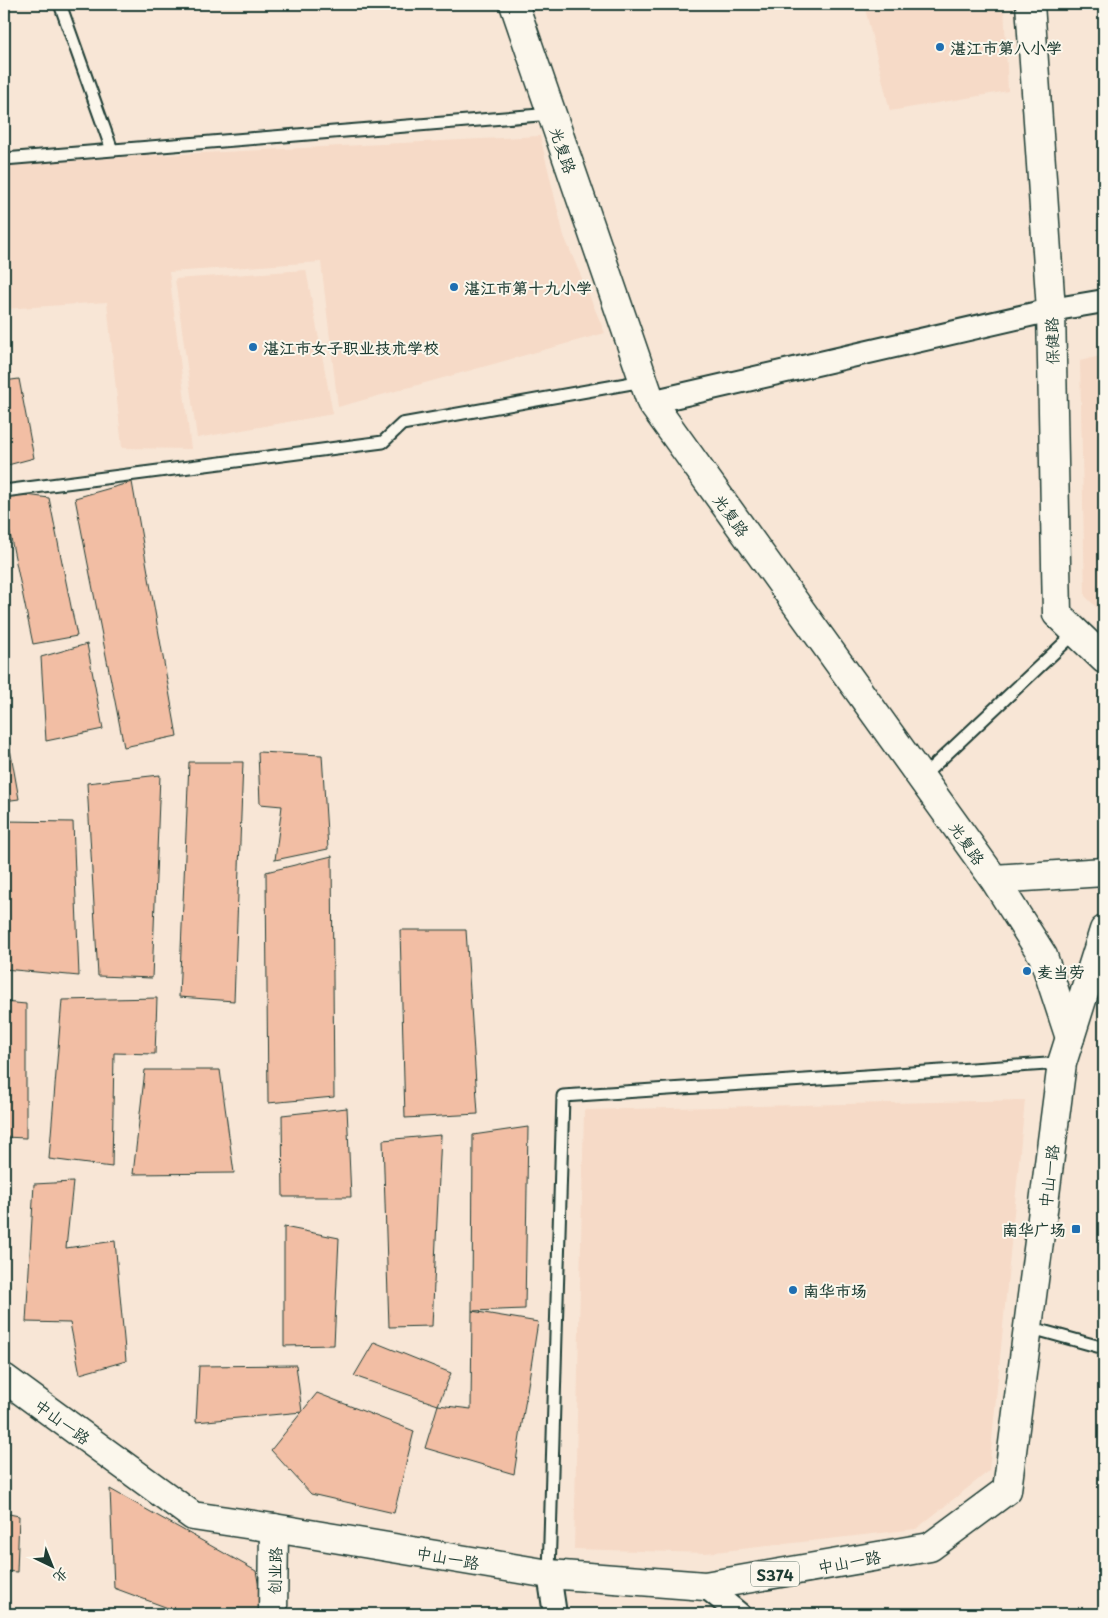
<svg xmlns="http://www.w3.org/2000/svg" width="1108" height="1618" viewBox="0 0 1108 1618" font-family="'Playpen Sans','LXGW WenKai TC',sans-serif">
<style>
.built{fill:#f6dac7}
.building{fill:#f2bea4;stroke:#1f3d34}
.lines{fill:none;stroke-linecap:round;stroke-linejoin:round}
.service-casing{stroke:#1f3d34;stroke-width:15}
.minor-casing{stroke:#1f3d34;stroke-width:26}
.tertiary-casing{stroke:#1f3d34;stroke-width:31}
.primary-casing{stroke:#1f3d34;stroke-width:31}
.service{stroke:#fbf7ec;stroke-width:11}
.minor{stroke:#fbf7ec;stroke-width:22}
.tertiary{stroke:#fbf7ec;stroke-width:28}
.primary{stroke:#fbf7ec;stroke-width:28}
.poi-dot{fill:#1f6fb2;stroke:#fbf7ec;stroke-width:2}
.labels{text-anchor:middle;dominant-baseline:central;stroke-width:4;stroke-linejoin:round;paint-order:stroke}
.shield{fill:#fbf7ec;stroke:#61756b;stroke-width:1}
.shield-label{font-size:15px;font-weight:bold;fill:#1f3d34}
.poi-label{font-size:16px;font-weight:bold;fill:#1f3d34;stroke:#fbf7ec;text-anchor:start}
.street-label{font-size:16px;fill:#1f3d34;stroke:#fbf7ec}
</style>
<rect width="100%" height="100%" fill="#f8e6d6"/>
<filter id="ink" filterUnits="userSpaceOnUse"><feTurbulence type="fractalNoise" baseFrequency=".02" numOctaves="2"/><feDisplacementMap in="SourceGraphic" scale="10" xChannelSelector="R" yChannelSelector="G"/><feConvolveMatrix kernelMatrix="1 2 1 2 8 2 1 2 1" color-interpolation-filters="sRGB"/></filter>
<g filter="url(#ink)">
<path class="built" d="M864,4H1004L1008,91L890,111Z
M540,136L564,236L605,333L338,407L321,262L169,272L191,449L122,448L107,302L4,309V165L83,159Z
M306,270L333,414L197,438L175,279Z
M1104,355V615L1085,596L1080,361Z
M1025,1100L989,1471L916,1529L706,1553L574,1549L584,1110Z"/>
<path class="building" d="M19,379L34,458L4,466V381Z
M132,482L177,736L124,747L75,498Z
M4,492L49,498L77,636L33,644L4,505Z
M87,644L103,729L46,741L41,657Z
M4,715L19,799L4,801Z
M258,752L322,755L328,849L275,860L282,806L260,804Z
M189,762H243L234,1001L179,997Z
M160,775L152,978L98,976L87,783Z
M4,821L73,822L79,976L4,969Z
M332,856L334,1097L268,1103L266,872Z
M400,930H466L478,1114L405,1118Z
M157,998L155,1054L114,1053L112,1167L49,1159L62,1000Z
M4,1002L26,1004V1138L4,1137Z
M145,1070H220L234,1173L133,1174Z
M347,1108L351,1197H283L282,1115Z
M528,1127L525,1309L472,1311L473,1135Z
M441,1135L432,1326L389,1327L383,1140Z
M73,1182L66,1248L115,1241L126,1361L80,1374L70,1323L26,1322L34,1184Z
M284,1227L339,1238L334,1345L284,1346Z
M472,1311L538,1322L514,1474L425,1448L438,1405L471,1409Z
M374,1342L451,1373L438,1405L354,1376Z
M296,1365L302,1412L196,1422L199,1366Z
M317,1393L414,1431L394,1513L311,1494L271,1450Z
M110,1489L256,1571L264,1614H170L168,1608L114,1588Z
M4,1513L19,1516L17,1572L4,1571Z"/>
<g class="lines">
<defs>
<path id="service" d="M60,4L112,150
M4,159L552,114
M4,491L383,442L402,424L643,381
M922,777L1076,632
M1028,1327L1104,1348
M549,1574L563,1096L1062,1063"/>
<path id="minor" d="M651,402L1051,310L1104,301
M549,1574L555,1614
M705,1586L739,1614"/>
<path id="tertiary" d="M514,4L651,402L994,879L1104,872
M1030,4L1051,310L1057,614L1104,659
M994,879L1043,956L1070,1038
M273,1614L274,1528"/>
<path id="primary" d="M4,1378L193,1516L274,1528L549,1574L705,1586L930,1547L1007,1490L1062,1063L1104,930"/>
</defs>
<use href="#service" class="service-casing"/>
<use href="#minor" class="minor-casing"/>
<use href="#tertiary" class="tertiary-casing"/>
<use href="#primary" class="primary-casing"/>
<use href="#service" class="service"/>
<use href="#minor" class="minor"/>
<use href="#tertiary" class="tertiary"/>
<use href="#primary" class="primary"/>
</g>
</g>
<g class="poi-dot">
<circle cx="940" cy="47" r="5"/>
<circle cx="454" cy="287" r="5"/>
<circle cx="253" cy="347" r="5"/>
<circle cx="1027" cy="971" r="5"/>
<rect x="1071" y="1224" width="10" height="10" rx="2.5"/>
<circle cx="793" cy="1290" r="5"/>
</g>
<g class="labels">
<rect class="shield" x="751" y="1561.5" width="48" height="25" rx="4"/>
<g class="shield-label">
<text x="775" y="1574">S374</text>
</g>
<g class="poi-label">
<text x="950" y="47">湛江市第八小学</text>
<text x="464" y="287">湛江市第十九小学</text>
<text x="263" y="347">湛江市女子职业技术学校</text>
<text x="1037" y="971">麦当劳</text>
<text x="1066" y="1229" text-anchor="end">南华广场</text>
<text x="803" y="1290">南华市场</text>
</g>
<g class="street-label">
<text transform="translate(564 150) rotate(71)">光复路</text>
<text transform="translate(1051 341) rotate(-91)">保健路</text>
<text transform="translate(732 515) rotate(54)">光复路</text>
<text transform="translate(968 843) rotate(55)">光复路</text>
<text transform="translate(1048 1176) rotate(-83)">中山一路</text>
<text transform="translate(63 1421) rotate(36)">中山一路</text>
<text transform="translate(448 1557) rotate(10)">中山一路</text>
<text transform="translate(849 1561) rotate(-10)">中山一路</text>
<text transform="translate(274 1571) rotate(-89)">创业路</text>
</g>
</g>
<rect width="1108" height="1618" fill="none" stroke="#fbf7ec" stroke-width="20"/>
<rect x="10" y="10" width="1088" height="1598" fill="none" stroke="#1f3d34" stroke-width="2" filter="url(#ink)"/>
<g transform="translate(52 1566) rotate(137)" stroke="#fbf7ec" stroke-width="4" paint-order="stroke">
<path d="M0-4L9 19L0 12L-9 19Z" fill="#1f3d34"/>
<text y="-8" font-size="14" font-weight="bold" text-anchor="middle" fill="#1f3d34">北</text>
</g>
</svg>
